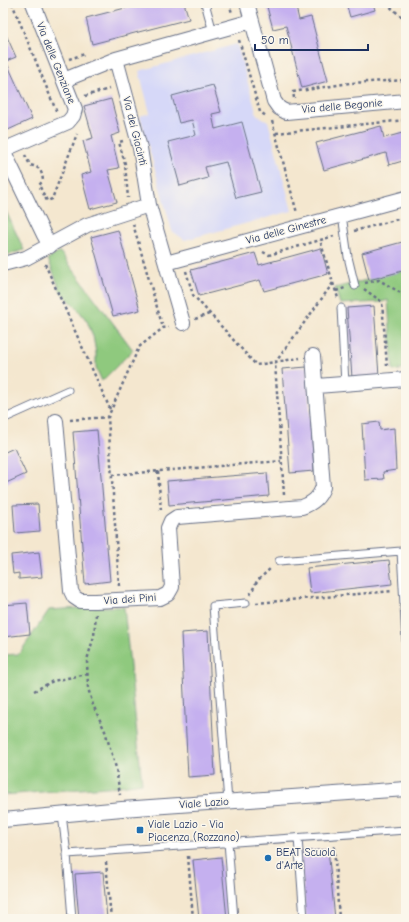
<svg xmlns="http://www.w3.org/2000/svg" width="409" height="922" viewBox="0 0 409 922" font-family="'Comic Neue',sans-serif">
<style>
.built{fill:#d6d8f8}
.green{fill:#8fc97e;stroke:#557c6e}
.building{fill:#c5b0ef}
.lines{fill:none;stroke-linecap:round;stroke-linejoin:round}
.service-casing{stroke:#676f86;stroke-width:9}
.minor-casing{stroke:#676f86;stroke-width:16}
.path{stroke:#676f86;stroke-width:2.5;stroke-dasharray:3 3;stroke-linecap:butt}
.service{stroke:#fff;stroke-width:7}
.minor{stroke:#fff;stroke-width:14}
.poi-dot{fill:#1f6fb2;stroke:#fbf7ec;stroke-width:1.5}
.labels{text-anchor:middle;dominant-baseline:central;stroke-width:3;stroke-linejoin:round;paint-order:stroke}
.street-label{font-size:11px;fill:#1b2f5e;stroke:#fbf7ec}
.poi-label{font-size:11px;fill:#1b2f5e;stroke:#fbf7ec;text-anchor:start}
</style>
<rect width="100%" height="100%" fill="#fbf7ec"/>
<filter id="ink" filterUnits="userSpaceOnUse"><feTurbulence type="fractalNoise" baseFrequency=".025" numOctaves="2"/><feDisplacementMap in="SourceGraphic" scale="8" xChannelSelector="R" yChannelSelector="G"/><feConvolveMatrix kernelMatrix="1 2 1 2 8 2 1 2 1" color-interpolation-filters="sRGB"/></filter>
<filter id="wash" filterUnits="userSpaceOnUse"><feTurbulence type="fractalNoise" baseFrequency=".012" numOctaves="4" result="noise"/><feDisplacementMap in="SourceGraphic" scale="16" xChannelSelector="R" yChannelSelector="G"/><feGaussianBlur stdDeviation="0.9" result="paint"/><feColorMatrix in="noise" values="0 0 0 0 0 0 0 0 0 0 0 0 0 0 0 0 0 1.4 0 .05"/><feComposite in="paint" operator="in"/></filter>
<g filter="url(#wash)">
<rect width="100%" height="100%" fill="#f4e7cf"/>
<path class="built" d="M237,44L257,115L268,121L292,211L185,240L172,231L140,116L150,113L139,71Z"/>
<path class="green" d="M3,205L24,250L3,256Z
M60,252L133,350L102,381L96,368V353L93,336L87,321L76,307L61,292L48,259Z
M406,270V369L393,371L388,300L382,302L340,304L335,288Z
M96,607H124L142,783L120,786L3,795V655L19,654L49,610Z"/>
<g id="blocks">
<path class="building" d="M145,3H184L189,19L92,44L86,18Z
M266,3H295L299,20L311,17L328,81L302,88L286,26L273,29Z
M346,3H373L375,10L350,17Z
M3,28L16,57L6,61L32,119L8,130L3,118Z
M213,85L221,112L212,114L215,129L242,122L261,192L236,198L226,162L205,167L208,178L180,186L168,142L196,135L192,120L179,123L172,96Z
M111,99L120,133L111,136L119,168L108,170L117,202L90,209L81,175L91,172L83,141L93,138L84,106Z
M381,126L384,138L406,132V160L389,165L386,153L324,170L316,143Z
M118,230L140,310L113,316L91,237Z
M406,241V270L369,280L362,253Z
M321,248L328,274L264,291L260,280L199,296L191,270L255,253L259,265Z
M374,306L379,376L352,378L347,308Z
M307,367L314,471L290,473L282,369Z
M379,422L380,430L394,428L396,470L383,472L384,479L365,480L362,424Z
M97,430L110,581L85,584L73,432Z
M14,448L26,474L6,483L3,477V453Z
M267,473L269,496L169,505L167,481Z
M38,504L40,531L15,533L13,505Z
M39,552L42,577L19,579V573L13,574L11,555Z
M389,560L392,584L310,593L307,568Z
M27,603L30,634L3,637V605Z
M208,631L215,775L188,777L181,633Z
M328,849L335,919H306L300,852Z
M221,857L227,919H199L193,860Z
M103,872L107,919H79L75,874Z"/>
</g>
</g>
<g filter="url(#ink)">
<use href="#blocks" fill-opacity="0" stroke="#676f86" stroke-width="1"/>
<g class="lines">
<defs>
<path id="service" d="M205,3L213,32
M342,215L348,257L355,286
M341,308L345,384
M3,419L68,390
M279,561L401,551L406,641
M228,802L213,606L246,603
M62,815L67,854L72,919
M298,838L304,919
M228,842L234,919
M67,854L406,830"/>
<path id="minor" d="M247,3L274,101L279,108L286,112L406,101
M116,59L140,148L149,205L183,323
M64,80L116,59L252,21
M3,150L68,122L73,116L75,109L33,3
M3,150L44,235L50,246
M166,263L406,198
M3,264L26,258L87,225L149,205
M317,386L406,379
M56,421L71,591L74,597L80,601H95L160,598L168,594L172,587L168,528L171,521L177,517L302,507C313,503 319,498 323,487L313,356
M3,820L122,809L406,789"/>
</defs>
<use href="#service" class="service-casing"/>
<use href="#minor" class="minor-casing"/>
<path class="path" d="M12,3L57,113
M229,3L232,13
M386,3L405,20L406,25
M239,40L260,112L266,116
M69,59L85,54
M85,96L109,89
M294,98L293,92L350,83L406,80
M272,121L297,213
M276,133L406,120
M123,141L119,142L125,164L128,198
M25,155L30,165C40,167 42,171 43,181L39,185L47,201L52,199L77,134
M133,224L163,328
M354,231L406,217
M263,252L269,255L334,236
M45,264L110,409
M186,271L193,295L256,365L300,358
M333,283L338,298
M365,283L379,280L406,296
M364,289L382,302L387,366
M336,291L345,288
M195,319L209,314
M70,420L108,417
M158,471L161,511
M112,475L281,461
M284,495L275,363L333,283L320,240
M119,586L108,417L139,347L163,328L169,327
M250,595L257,581L271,568
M256,603L392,591
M96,614L94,636L87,660L88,688L93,705L105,731L116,768L120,795
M34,691L53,681L87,674
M334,846L339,919
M188,856L193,919
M106,862L111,919"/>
<use href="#service" class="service"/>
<use href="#minor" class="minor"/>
</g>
</g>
<g class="poi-dot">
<rect x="136" y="826" width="8" height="8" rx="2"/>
<circle cx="268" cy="858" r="4"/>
</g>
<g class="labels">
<g class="street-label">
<text transform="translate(56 63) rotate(68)">Via delle Genziane</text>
<text transform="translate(342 106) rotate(-5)">Via delle Begonie</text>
<text transform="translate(135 131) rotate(76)">Via dei Giacinti</text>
<text transform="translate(286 230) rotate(-15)">Via delle Ginestre</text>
<text transform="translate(130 599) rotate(-4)">Via dei Pini</text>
<text transform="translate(204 803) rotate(-4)">Viale Lazio</text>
</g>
<g class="poi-label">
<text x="148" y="824">Viale Lazio - Via<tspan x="148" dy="13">Piacenza (Rozzano)</tspan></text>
<text x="276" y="852">BEAT Scuola<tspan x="276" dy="13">d'Arte</tspan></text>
</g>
</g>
<rect width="409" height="922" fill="none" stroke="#fbf7ec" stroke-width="16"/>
<path d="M255 44v6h113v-6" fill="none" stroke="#1b2f5e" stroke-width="2"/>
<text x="261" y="44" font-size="12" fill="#1b2f5e" stroke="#fbf7ec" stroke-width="3" paint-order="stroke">50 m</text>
</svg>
